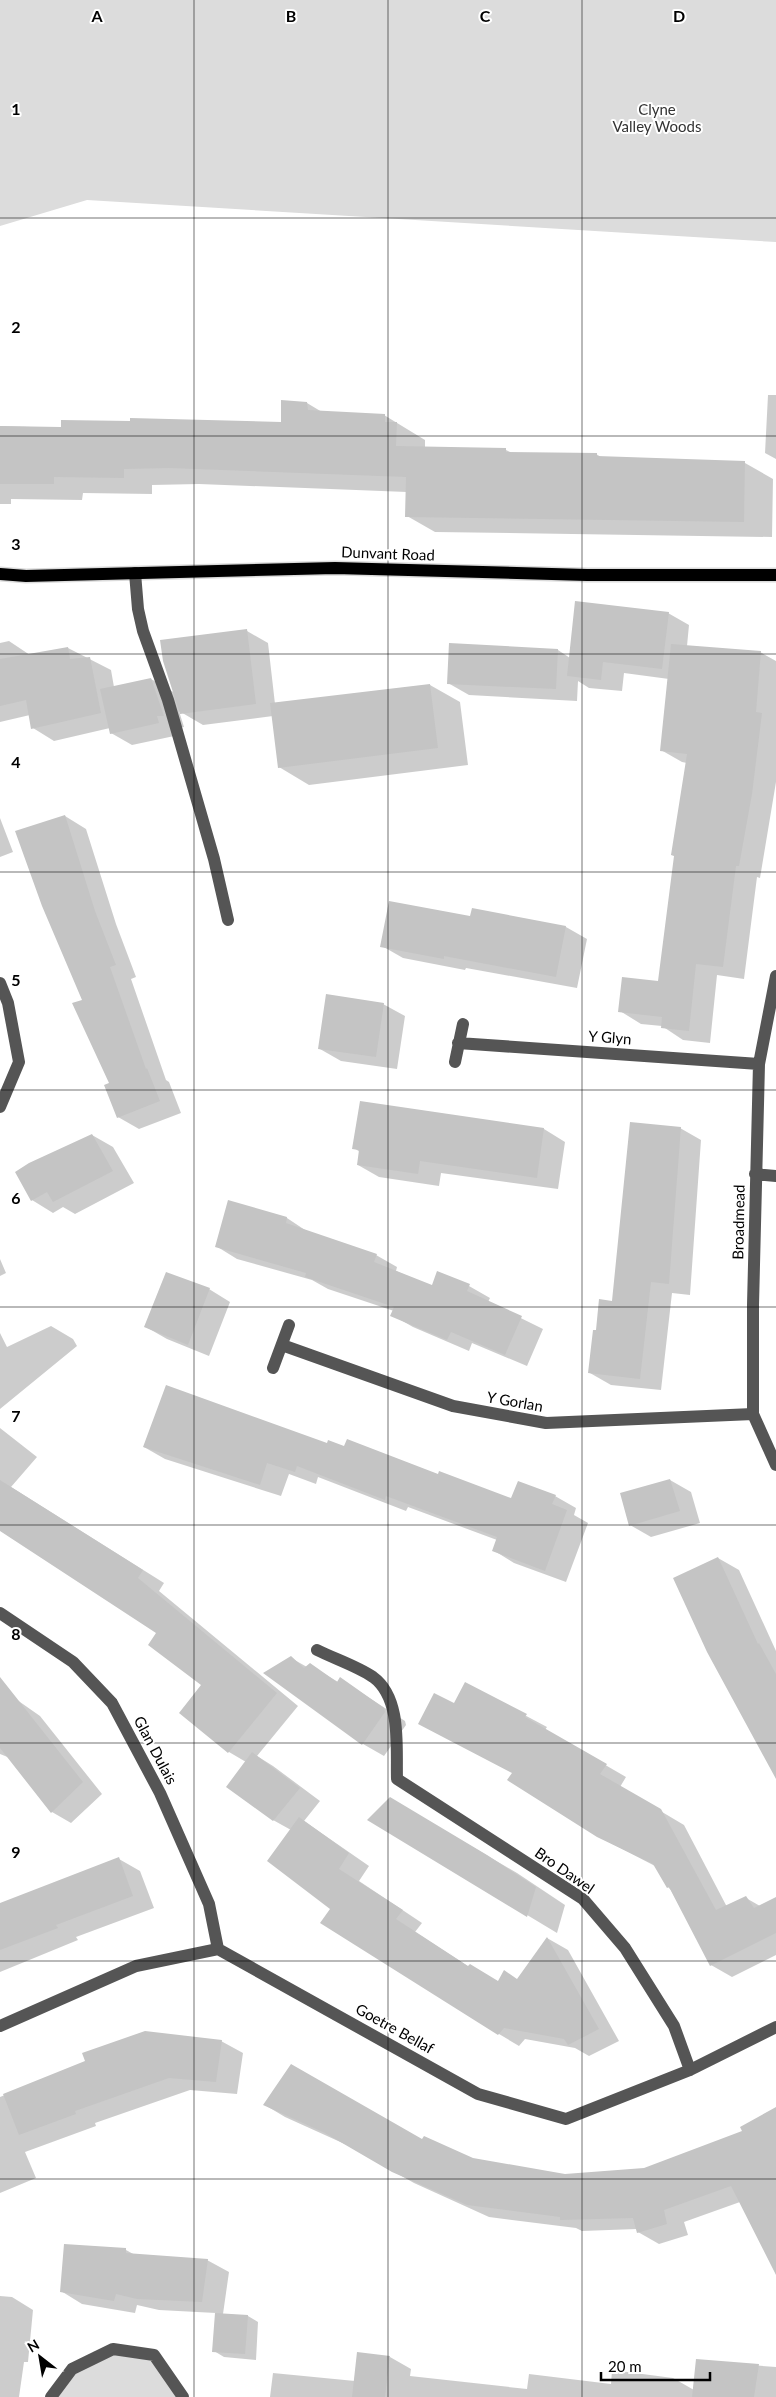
<svg xmlns="http://www.w3.org/2000/svg" width="776" height="2397" viewBox="0 0 776 2397" font-family="Lato,sans-serif">
<style>
.green{fill:#dcdcdc}
.shadow{fill:#0003}
.building{fill:#c4c4c4}
.lines{fill:none;stroke-linecap:round;stroke-linejoin:round}
.major-casing{stroke:#dbdbdb;stroke-width:15}
.minor{stroke:#555;stroke-width:12}
.major{stroke:#000;stroke-width:12}
.grid{fill:none;stroke:#000;stroke-width:1;stroke-opacity:0.55}
.labels{text-anchor:middle;dominant-baseline:central;stroke-width:4;stroke-linejoin:round;paint-order:stroke}
.park-label{font-size:15px;fill:#333;stroke:#fff}
.street-label{font-size:15px;fill:#000;stroke:#fff}
.grid-label{font-size:16px;text-anchor:middle;font-weight:bold;fill:#000;stroke:#fff;stroke-width:4;stroke-linejoin:round;paint-order:stroke}
</style>
<rect width="100%" height="100%" fill="#fff"/>
<path class="green" d="M0,0H776V242L87,200L0,226Z
M113,2349L154,2355L183,2397H51L72,2369Z"/>
<path class="shadow" d="M768,395H776V459L765,453Z
M307,403L322,412L384,415L425,440V448L506,450L512,453L596,454L601,457L745,463L773,479L772,537L435,532L407,516V492L199,484L152,485V494L83,493L82,500L11,499V504H0V426L62,428L283,423Z
M668,613L689,625L687,646L760,652L776,661V782L760,878L757,877L744,979L717,975L710,1043L683,1040L662,1026L641,1024L620,1011L660,982L687,763L682,762L661,750L669,679L624,673L622,691L589,688L578,681L577,701L469,695L448,683L450,645L558,650L570,658Z
M247,631L268,643L275,704L430,685L460,702L468,765L309,785L279,767L273,716L203,725L179,711L184,727L178,728L179,735L132,745L111,733L110,728L54,741L33,728L30,715L0,722V643L9,641L30,655L68,648L111,670L114,687L151,679L175,693Z
M65,816L86,829L116,924L136,977L131,979L166,1080L169,1082L181,1113L139,1129L118,1117L111,1084L83,1000Z
M0,818L13,852L0,857Z
M473,909L566,927L587,939L577,988L466,968L465,970L403,958L382,946L471,917Z
M383,1004L405,1016L397,1069L341,1061L320,1049Z
M361,1103L544,1129L565,1142L558,1189L441,1173L439,1186L379,1177L358,1165L360,1152L354,1148Z
M680,1128L701,1140L690,1295L672,1293L661,1390L611,1385L590,1373L597,1331L613,1302Z
M92,1135L113,1147L134,1183L75,1214L63,1207L53,1213L32,1200L17,1173Z
M229,1202L287,1218L308,1232L376,1255L397,1267L396,1271L432,1287L469,1286L490,1298L488,1302L543,1329L527,1366L472,1343L469,1351L413,1327L392,1315L394,1311L328,1289L312,1280L237,1259L216,1246Z
M0,1259L6,1273L0,1276Z
M209,1289L230,1302L209,1356L167,1339L146,1327Z
M51,1326L73,1339L77,1346L0,1409V1333L7,1347Z
M0,1428L37,1457L11,1487L164,1583L159,1591L298,1706L257,1756L273,1766L320,1801L304,1821L369,1866L359,1881L422,1923L415,1932L469,1967L499,1982L518,1980L547,1938L568,1950L619,2041L589,2056L575,2048L525,2039L519,2046L499,2034L291,1830L273,1820L246,1762L229,1752L181,1713L203,1685L158,1633L0,1530Z
M328,1444L345,1447L512,1499L555,1496L576,1508L574,1515L588,1523L566,1582L514,1563L493,1550L497,1540L408,1507L406,1511L318,1477L316,1484L289,1474L281,1496L165,1459L144,1447Z
M670,1480L691,1492L700,1523L651,1537L630,1525Z
M718,1558L739,1570L776,1651V1777Z
M291,1658L307,1667L310,1665L338,1682L340,1679L405,1721L406,1725L384,1756L363,1744L265,1673Z
M466,1684L547,1727L545,1730L626,1777L620,1787L684,1825L727,1907L746,1898L760,1906L776,1903V1955L732,1977L711,1965L671,1890L668,1887L655,1866L597,1836L514,1773L455,1704Z
M0,1688L40,1716L102,1794L71,1823L52,1812L10,1758L0,1754Z
M420,1816L517,1873L565,1905L557,1933L369,1820Z
M119,1859L140,1871L154,1908L76,1937L78,1940L0,1972V1904Z
M221,2041L243,2053L237,2094L190,2090L95,2123L96,2126L25,2152L36,2178L0,2193V2097L86,2062Z
M265,2105L423,2141L472,2159L565,2175L644,2170L744,2132L776,2110V2246L740,2202L684,2222L688,2235L659,2244L638,2232L637,2229L582,2231L576,2228L489,2217L414,2183L347,2145L285,2117Z
M126,2250L135,2255L207,2260L229,2272L223,2314L248,2316L258,2322L256,2360L224,2357L214,2351L216,2313L159,2310L137,2305L135,2313L82,2304L61,2291Z
M0,2296L12,2297L33,2310L28,2362H24L19,2397H0Z
M390,2357L411,2369L410,2376L527,2389L529,2374L611,2384L612,2370L673,2378L694,2390L698,2361L776,2367V2397H270L273,2373L355,2381Z"/>
<path class="building" d="M281,400L307,402L308,410L385,414V422H397L396,446L506,448V452L597,453V456L745,461L744,522L405,517L406,477L169,468L124,469V478L54,477V484H0V426L61,427V420L130,421V418L281,422Z
M575,601L669,612L662,669L603,662L601,680L567,676Z
M247,629L256,704L180,714L163,661L160,640Z
M449,643L558,649L556,689L447,684Z
M671,644L761,651L756,712L762,713L752,794L739,866H736L723,967L696,964L689,1031L661,1028L662,1017L618,1012L622,977L658,981L674,856L671,855L687,754L660,751Z
M68,647L70,659L90,657L101,713L31,729L26,700L0,706V659Z
M151,678L164,716H157L159,723L110,734L100,689Z
M430,684L438,748L278,768L270,703Z
M65,815L95,911L116,965L110,967L146,1069L147,1068L160,1101L117,1118L104,1085L109,1083L72,1003L82,1000L42,906L15,831Z
M389,901L470,916L472,908L566,926L556,977L444,956V959L380,947Z
M326,994L384,1003L376,1057L318,1049Z
M360,1101L544,1128L537,1178L420,1161L418,1174L357,1165L359,1150L352,1149Z
M630,1122L681,1127L669,1284L651,1282L640,1379L588,1373L593,1330H596L599,1299L612,1301Z
M92,1134L113,1171L53,1202L47,1192L31,1201L15,1172L29,1163Z
M228,1200L287,1217L286,1223L377,1254L374,1262L432,1285L437,1271L470,1284L467,1291L522,1316L505,1355L451,1332L447,1340L390,1316L394,1307L305,1277L306,1273L215,1247Z
M166,1272L210,1288L188,1345L144,1327Z
M166,1385L327,1443L328,1440L344,1446L347,1439L438,1474L439,1471L511,1498L518,1481L556,1495L552,1504L567,1510L545,1571L492,1551L497,1537L386,1496L385,1500L297,1466L295,1472L267,1463L260,1485L143,1447Z
M670,1479L680,1511L629,1526L620,1493Z
M0,1480L143,1570L138,1578L277,1693L228,1753L179,1713L201,1685L148,1645L156,1633L0,1531Z
M718,1557L758,1644L759,1643L776,1674V1779L707,1652L673,1578Z
M291,1656L304,1668L310,1663L337,1682L340,1677L384,1708L385,1712L362,1745L263,1673Z
M0,1677L83,1782L51,1813L0,1748Z
M465,1682L527,1714L525,1717L607,1764L600,1774L661,1809L716,1910L746,1896L754,1908L776,1897V1933L710,1966L669,1887L667,1888L653,1864L597,1837L507,1780L512,1773L418,1724L434,1693L454,1703Z
M252,1752L300,1788L273,1821L226,1787Z
M390,1797L487,1855L536,1887L527,1917L367,1820Z
M299,1817L349,1853L339,1869L403,1910L396,1919L468,1966L470,1964L498,1981L504,1970L517,1979L547,1937L599,2029L568,2045L564,2039L504,2028L498,2035L320,1923L330,1909L267,1861Z
M119,1857L133,1896L56,1925L58,1928L0,1950V1903Z
M145,2031L222,2040L216,2082L169,2078L75,2111L76,2114L19,2135L3,2094L85,2061L82,2053Z
M291,2064L422,2139L424,2136L473,2158L565,2174L644,2168L742,2131L740,2127L776,2107V2275L731,2186L664,2210L667,2224L637,2233L633,2218L560,2220V2217L467,2205L392,2172L325,2133L263,2105Z
M64,2244L126,2248V2253L208,2259L202,2302L137,2299L116,2294L114,2301L60,2292Z
M215,2313L248,2315L245,2354L212,2352Z
M357,2352L390,2356L385,2397H352Z
M696,2359L759,2364L754,2397H692Z"/>
<g class="lines">
<defs>
<path id="major" d="M0,574L26,576L335,568L587,575H776"/>
</defs>
<use href="#major" class="major-casing"/>
<path class="minor" d="M135,573L138,609L143,631L168,700L214,859L228,920
M776,976L759,1064L753,1305V1414L776,1465
M0,983L8,1003L19,1062L0,1107
M458,1043L759,1064
M455,1062L463,1024
M755,1174L776,1176
M282,1345L453,1406L546,1423L753,1414
M273,1368L289,1325
M0,1613L73,1662L112,1703L160,1793L209,1904L218,1949
M317,1650C335,1659 357,1666 373,1677C402,1698 396,1748 397,1779L583,1899L625,1948L674,2026L690,2070
M0,2026L136,1966L218,1949L478,2094L566,2119L690,2070L776,2027
M51,2397L72,2369L113,2349L154,2355L183,2397"/>
<use href="#major" class="major"/>
</g>
<path class="grid" d="M194,0V2397M388,0V2397M582,0V2397M0,218H776M0,436H776M0,654H776M0,872H776M0,1090H776M0,1307H776M0,1525H776M0,1743H776M0,1961H776M0,2179H776"/>
<g class="labels">
<g class="park-label">
<text x="657" y="109">Clyne<tspan x="657" dy="17">Valley Woods</tspan></text>
</g>
<g class="street-label">
<text transform="translate(388 553) rotate(2)">Dunvant Road</text>
<text transform="translate(610 1037) rotate(4)">Y Glyn</text>
<text transform="translate(738 1222) rotate(-89)">Broadmead</text>
<text transform="translate(515 1401) rotate(10)">Y Gorlan</text>
<text transform="translate(156 1750) rotate(62)">Glan Dulais</text>
<text transform="translate(565 1870) rotate(35)">Bro Dawel</text>
<text transform="translate(395 2028) rotate(29)">Goetre Bellaf</text>
</g>
</g>
<g class="grid-label">
<text x="97" y="22">A</text>
<text x="291" y="22">B</text>
<text x="485" y="22">C</text>
<text x="679" y="22">D</text>
<text x="16" y="115">1</text>
<text x="16" y="333">2</text>
<text x="16" y="550">3</text>
<text x="16" y="768">4</text>
<text x="16" y="986">5</text>
<text x="16" y="1204">6</text>
<text x="16" y="1422">7</text>
<text x="16" y="1640">8</text>
<text x="16" y="1858">9</text>
</g>
<g transform="translate(40 2357) rotate(329)" stroke="#ffffff" stroke-width="4" paint-order="stroke">
<path d="M0-4L9 19L0 12L-9 19Z" fill="#000000"/>
<text y="-8" font-size="14" font-weight="bold" text-anchor="middle" fill="#000000">N</text>
</g>
<path d="M601 2372v8h109v-8" fill="none" stroke="#000000" stroke-width="2.5"/>
<text x="608" y="2372" font-size="15" fill="#000000" stroke="#ffffff" stroke-width="4" paint-order="stroke">20 m</text>
</svg>
